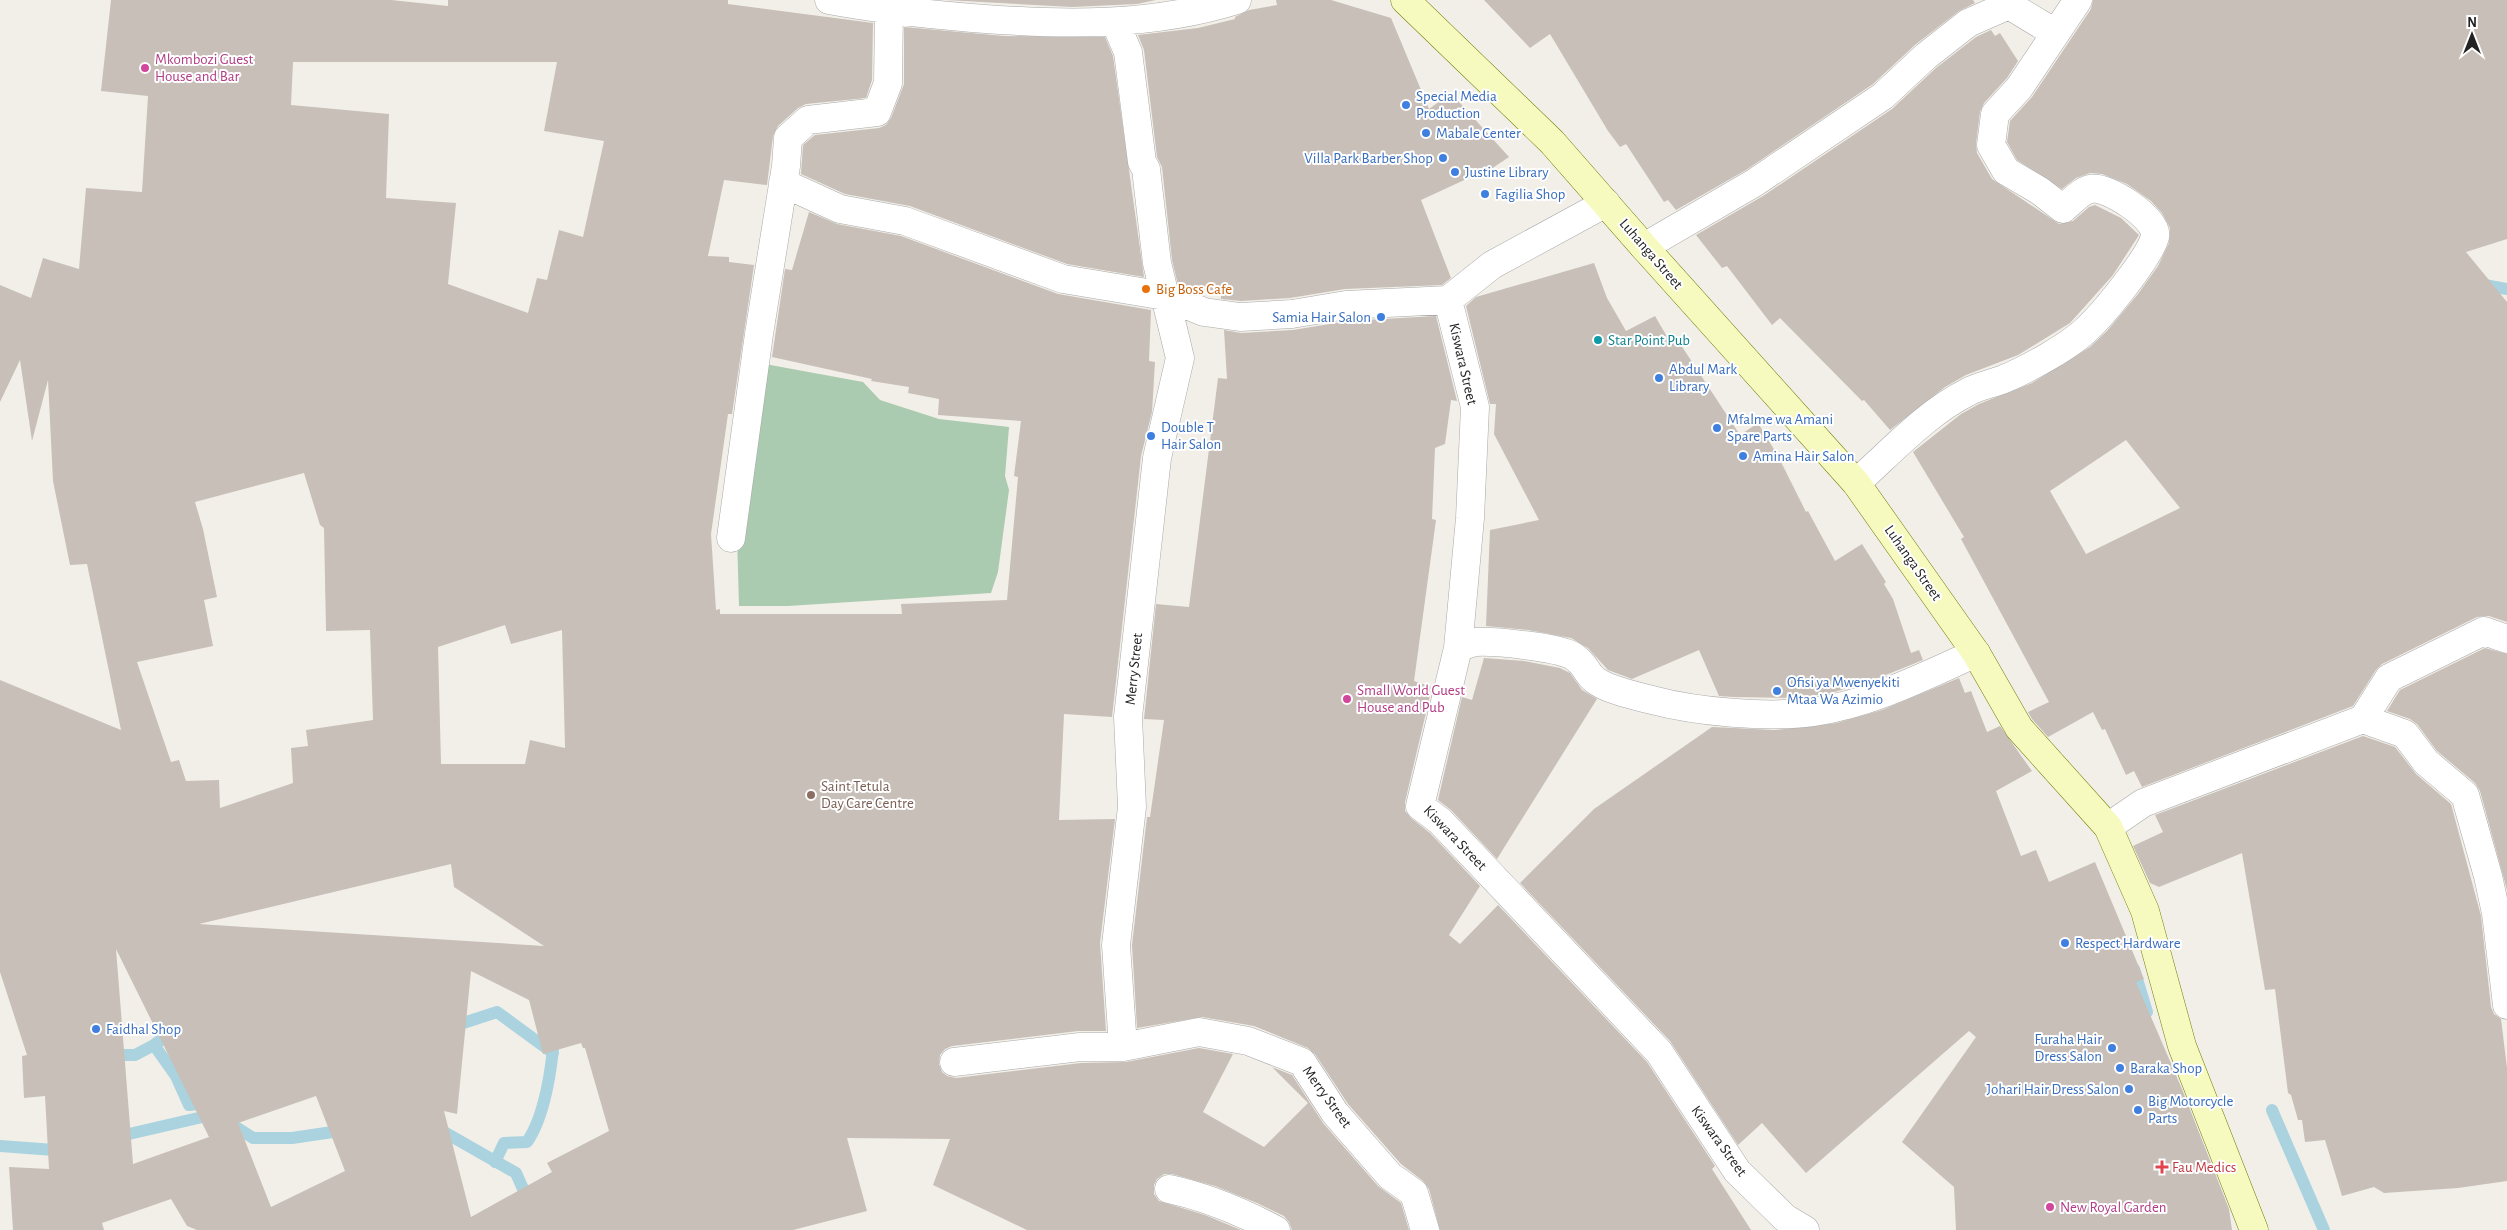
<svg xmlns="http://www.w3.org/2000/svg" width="2507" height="1230" viewBox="0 0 2507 1230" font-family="'Alegreya Sans',sans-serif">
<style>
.cemetery{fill:#aacbaf}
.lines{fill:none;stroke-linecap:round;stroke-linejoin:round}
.stream{stroke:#aad3df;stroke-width:12}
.building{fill:#c7bfb8;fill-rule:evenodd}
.street-casing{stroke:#a9a9a9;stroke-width:29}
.secondary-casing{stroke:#707d05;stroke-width:29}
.street{stroke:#fff;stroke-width:28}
.secondary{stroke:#f7fabf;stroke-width:28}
.hotel-dot{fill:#d1479c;stroke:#fff;stroke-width:2}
.shop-dot{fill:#3f7fe0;stroke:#fff;stroke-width:2}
.food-dot{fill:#e8710a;stroke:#fff;stroke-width:2}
.culture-dot{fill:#0f9aa8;stroke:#fff;stroke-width:2}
.education-dot{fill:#8d6e63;stroke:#fff;stroke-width:2}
.health-dot{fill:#e0444e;stroke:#fff;stroke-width:2}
.labels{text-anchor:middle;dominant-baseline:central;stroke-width:4;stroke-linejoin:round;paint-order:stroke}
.hotel-label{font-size:15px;fill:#b23c85;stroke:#fff;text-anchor:start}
.shop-label{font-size:15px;fill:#366cbe;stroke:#fff;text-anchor:start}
.street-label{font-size:15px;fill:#222;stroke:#fff}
.food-label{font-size:15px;fill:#c56008;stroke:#fff;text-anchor:start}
.culture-label{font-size:15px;fill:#0d838f;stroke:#fff;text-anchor:start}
.education-label{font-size:15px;fill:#785e54;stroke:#fff;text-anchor:start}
.health-label{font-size:15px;fill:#be3a42;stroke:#fff;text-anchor:start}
</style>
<rect width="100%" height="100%" fill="#f2efe9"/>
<path class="cemetery" d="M765,364L863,382L880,400L939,419L1009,427L1005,476L1009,490L998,572L991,593L788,606H739L736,500Z"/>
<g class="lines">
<path class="stream" d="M2479,284L2507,289
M2134,969L2147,1012
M450,1024L454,1026L497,1012L553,1053
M154,1045L175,1030
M124,1055H135L154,1045L176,1076L189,1105L208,1103
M2272,1110L2324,1230
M437,1128L516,1173L541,1230
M116,1137L211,1115H217L253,1138H292L346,1130
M0,1146L54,1150L65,1148
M495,1162L504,1143L527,1142C545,1116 552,1067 554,1036"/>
</g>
<path class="building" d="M111,0H391L448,6V0H728V4L873,23L872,80L866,98L806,104L798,108L778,126L773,136L767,185L724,180L708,256L729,257V262L754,265L732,414H728L711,534L716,610L720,609V614H902L901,604L1007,600L1018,477L1014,476L1021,421L938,415L939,399L908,393L909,387L871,381L872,379L772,357L785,269L792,270L809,212L837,224L901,236L1058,294L1151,310L1149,361L1155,362L1152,412L1141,456L1112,717L1064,714L1059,820L1115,819L1100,943L1106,1031H1078L952,1046L945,1049L940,1055L939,1064L942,1072L947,1076L956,1078L1081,1063L1126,1062L1199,1048L1233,1054L1203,1112L1264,1147L1308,1103L1272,1067L1292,1075L1323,1123L1378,1186L1401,1203L1409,1230H1292L1289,1222L1284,1216L1257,1203L1215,1186L1172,1174H1164L1157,1179L1154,1185V1194L1159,1201L1205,1215L1241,1230H1027L933,1185L950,1139L847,1138L867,1211L793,1230H197L187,1226L171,1199L102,1223L104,1230H13L9,1167L49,1169L45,1096L24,1098L22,1056L27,1055L0,972V680L121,730L87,564L70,565L53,481L48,380L32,441L20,360L0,402V285L31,298L43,258L79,269L86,188L142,192L148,96L101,91ZM293,62H557L544,131L604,141L583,237L559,230L547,280L537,278L528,313L448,284L456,203L386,198L389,114L291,105ZM304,473L320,525L324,528L326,631L370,630L373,720L306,730L308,746L291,748L293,783L220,808L219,780L186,781L179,760L171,762L137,662L213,646L204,600L217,597L203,529L195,502ZM505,625L511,644L562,630L565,748L530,740L525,764H441L438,647ZM451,864L454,887L544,946L199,924ZM116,949L209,1137L133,1164ZM471,971L529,1000L543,1054L581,1043L583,1048H585L609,1131L547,1163L552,1172L471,1217L444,1111L457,1114ZM316,1096L345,1171L271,1207L238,1123Z
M946,0H1156L1137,4L1072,7Z
M1276,0H1331L1391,18L1429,109L1451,93L1509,157L1476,179L1473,176L1421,200L1451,278L1442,285L1345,289L1290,298L1241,301L1221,299V289L1196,292L1178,285L1172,260L1162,167L1157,157L1144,50L1138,35L1198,28L1235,19V17L1249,10L1277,5Z
M1484,0H1973L1975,3L1959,11L1916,44L1873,84L1746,170L1676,210L1668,200L1664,202L1626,144L1620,147L1608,131L1550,34L1530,48Z
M2093,0H2507V239L2466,252L2507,302V622L2489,616L2477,617L2382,664L2376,670L2353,706L2142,787L2134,771L2126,775L2105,729L2102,730L2093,712L2048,737L2032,719L2028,712L2049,702L1961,539L1964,537L1913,452L1961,414L1979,404L2032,383L2090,347L2107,331L2138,294L2158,266L2169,243L2170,228L2162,213L2151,201L2127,184L2102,174L2090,173L2076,178L2062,189L2017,160L2007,142L2010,121L2032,97L2091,9ZM2126,440L2180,508L2086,554L2050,491Z
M904,27L1004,36L1105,37L1113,56L1144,277L1067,264L910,206L845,194L801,174L803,145L815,135L879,128L886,125L891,118L904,84Z
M1991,30L1995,36L2000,33L2018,61L2007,78L1984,103L1980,112L1976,144L1977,153L1992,179L2059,224L2073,221L2089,207L2095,205L2121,218L2139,235L2113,275L2070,323L2018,355L1966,375L1945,387L1890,430L1864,400L1862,401L1780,318L1772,325L1727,266L1722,268L1696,235L1763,196L1892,109L1936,68L1976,37Z
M1594,263L1607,298L1626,331L1655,316L1669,340L1675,336L1740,435L1758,423L1778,456L1806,512L1808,511L1835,561L1862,544L1886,582L1884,584L1893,599L1911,653L1919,650L1923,660L1871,681L1831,693L1794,698L1733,697L1719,696L1699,650L1632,679L1608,670L1588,648L1571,638L1528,630L1486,626L1490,530L1539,520L1494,434L1496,404H1490L1466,306L1476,297Z
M1436,316L1457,401L1451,400L1445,444L1435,448L1432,519L1436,520L1414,681L1432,687L1405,802V811L1411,818L1430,833L1480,886L1449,935L1460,944L1498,905L1647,1062L1715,1166L1712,1169L1751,1230H1440L1429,1189L1423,1181L1401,1164L1348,1104L1315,1054L1308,1048L1254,1026L1202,1017L1137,1028L1132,945L1147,817H1150L1164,720L1144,719L1156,604L1189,607L1218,378L1227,379L1224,330L1241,333L1293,330L1348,321Z
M2485,648L2507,654V890L2480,791L2475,783L2437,751L2417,724L2410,719L2387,711L2400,690Z
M1484,658L1524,661L1560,668L1570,673L1582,690L1597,699L1497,859L1451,810L1438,800L1462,697L1472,700Z
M1959,678L1965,693L1971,691L1987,732L2000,726L2032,771L1996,791L2021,856L2036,850L2049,882L2095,862L2144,979L2136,982L2182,1089L2229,1209L2232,1230H1956L1954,1187L1902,1142L1976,1037L1969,1031L1806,1173L1762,1123L1738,1145L1670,1041L1520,883L1594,809L1712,727L1775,730L1837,723L1882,710Z
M2363,736L2395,747L2416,774L2451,804L2481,916L2491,1007L2494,1014L2501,1019L2507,1068V1181L2458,1188L2384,1193L2374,1187L2342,1196L2325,1140L2305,1142L2302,1120H2298L2291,1095L2288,1093L2275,989L2265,990L2242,853L2159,887L2150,883L2133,846L2163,832L2155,815Z"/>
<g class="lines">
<defs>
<path id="street" d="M829,0C877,9 924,14 972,18C1061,25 1151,27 1237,0
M1115,22L1128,52L1142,162L1146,169L1157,263L1180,358L1157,458L1128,717L1132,807L1116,945L1123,1047
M783,183L840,209L905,221L1063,279L1165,296L1204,312L1240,317L1292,314L1346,305L1448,300L1492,265L1606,203
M1644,247L1754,183L1883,96L1926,56L1968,23L2009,5L2055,33
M1448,300L1475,407L1470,518L1458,648L1420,806L1440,821L1659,1052L1737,1171L1785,1218L1805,1230
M1856,483C1891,452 1926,413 1968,392C1979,386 1992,384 2004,379C2028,369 2070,346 2088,328C2105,312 2149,258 2155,237C2160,220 2106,184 2090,189C2081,191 2070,203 2063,209L2040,191L2006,171L1991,145L1995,114L2019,88L2078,0
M731,538L759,334L786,166L788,138L808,120L877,112L888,83L889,11
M1458,648C1464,646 1470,643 1476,642C1495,641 1557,647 1573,656C1587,665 1586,674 1595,680C1607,690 1637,696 1652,700C1697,712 1767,718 1813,712C1870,704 1925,676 1976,653
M2363,719L2405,734L2426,762L2465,795L2488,876L2496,913L2507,1005
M2108,827L2143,803L2363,719L2389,678L2484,631L2507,639
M954,1062L1080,1047H1123L1199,1032L1248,1041L1302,1062L1335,1113L1390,1176L1414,1193L1425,1230
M1169,1189C1207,1197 1242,1212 1276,1230"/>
<path id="secondary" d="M1405,0L1552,142L1644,247L1856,483L1976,653L2019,728L2108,827L2145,911L2182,1046L2254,1230"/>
</defs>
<use href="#street" class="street-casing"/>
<use href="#secondary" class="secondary-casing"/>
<use href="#street" class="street"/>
<use href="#secondary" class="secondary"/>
</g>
<g class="hotel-dot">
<circle cx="145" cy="68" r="5"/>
<circle cx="1347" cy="699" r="5"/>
<circle cx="2050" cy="1207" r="5"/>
</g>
<g class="shop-dot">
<circle cx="1406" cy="105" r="5"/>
<circle cx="1426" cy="133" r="5"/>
<circle cx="1443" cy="158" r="5"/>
<circle cx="1455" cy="172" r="5"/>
<circle cx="1485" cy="194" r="5"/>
<circle cx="1381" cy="317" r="5"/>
<circle cx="1659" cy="378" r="5"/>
<circle cx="1717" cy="428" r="5"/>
<circle cx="1151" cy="436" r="5"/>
<circle cx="1743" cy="456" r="5"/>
<circle cx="1777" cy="691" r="5"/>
<circle cx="2065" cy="943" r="5"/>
<circle cx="96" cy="1029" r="5"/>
<circle cx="2112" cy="1048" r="5"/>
<circle cx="2120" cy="1068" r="5"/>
<circle cx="2129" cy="1089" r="5"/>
<circle cx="2138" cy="1110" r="5"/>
</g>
<circle class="food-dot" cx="1146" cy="289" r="5"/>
<circle class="culture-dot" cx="1598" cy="340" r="5"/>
<circle class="education-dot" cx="811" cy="795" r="5"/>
<path class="health-dot" d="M2159.5 1159.5h5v5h5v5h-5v5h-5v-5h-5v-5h5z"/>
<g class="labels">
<g class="hotel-label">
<text x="155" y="59">Mkombozi Guest<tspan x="155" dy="17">House and Bar</tspan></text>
<text x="1357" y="690">Small World Guest<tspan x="1357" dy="17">House and Pub</tspan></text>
<text x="2060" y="1207">New Royal Garden</text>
</g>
<g class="shop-label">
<text x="1416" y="96">Special Media<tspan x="1416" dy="17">Production</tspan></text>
<text x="1436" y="133">Mabale Center</text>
<text x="1433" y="158" text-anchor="end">Villa Park Barber Shop</text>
<text x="1465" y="172">Justine Library</text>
<text x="1495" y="194">Fagilia Shop</text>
<text x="1371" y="317" text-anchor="end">Samia Hair Salon</text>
<text x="1669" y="369">Abdul Mark<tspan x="1669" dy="17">Library</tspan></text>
<text x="1727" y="419">Mfalme wa Amani<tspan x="1727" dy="17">Spare Parts</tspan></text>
<text x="1161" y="427">Double T<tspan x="1161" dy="17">Hair Salon</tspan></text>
<text x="1753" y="456">Amina Hair Salon</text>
<text x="1787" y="682">Ofisi ya Mwenyekiti<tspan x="1787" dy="17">Mtaa Wa Azimio</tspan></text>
<text x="2075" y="943">Respect Hardware</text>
<text x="106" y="1029">Faidhal Shop</text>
<text x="2102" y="1039" text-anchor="end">Furaha Hair<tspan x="2102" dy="17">Dress Salon</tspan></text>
<text x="2130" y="1068">Baraka Shop</text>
<text x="2119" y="1089" text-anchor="end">Johari Hair Dress Salon</text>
<text x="2148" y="1101">Big Motorcycle<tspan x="2148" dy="17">Parts</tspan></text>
</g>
<g class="street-label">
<text transform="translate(1651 254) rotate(49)">Luhanga Street</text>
<text transform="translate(1463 364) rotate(77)">Kiswara Street</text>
<text transform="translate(1913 563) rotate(55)">Luhanga Street</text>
<text transform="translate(1134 669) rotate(-84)">Merry Street</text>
<text transform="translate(1455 838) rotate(46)">Kiswara Street</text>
<text transform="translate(1327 1097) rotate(54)">Merry Street</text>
<text transform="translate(1719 1141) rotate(54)">Kiswara Street</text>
</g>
<g class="food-label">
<text x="1156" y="289">Big Boss Cafe</text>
</g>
<g class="culture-label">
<text x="1608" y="340">Star Point Pub</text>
</g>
<g class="education-label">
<text x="821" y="786">Saint Tetula<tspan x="821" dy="17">Day Care Centre</tspan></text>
</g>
<g class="health-label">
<text x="2172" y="1167">Fau Medics</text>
</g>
</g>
<g transform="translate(2472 35)" stroke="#ffffff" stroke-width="4" paint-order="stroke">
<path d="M0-4L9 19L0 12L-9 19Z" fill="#222222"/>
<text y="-8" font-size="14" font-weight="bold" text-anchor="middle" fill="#222222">N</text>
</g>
</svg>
